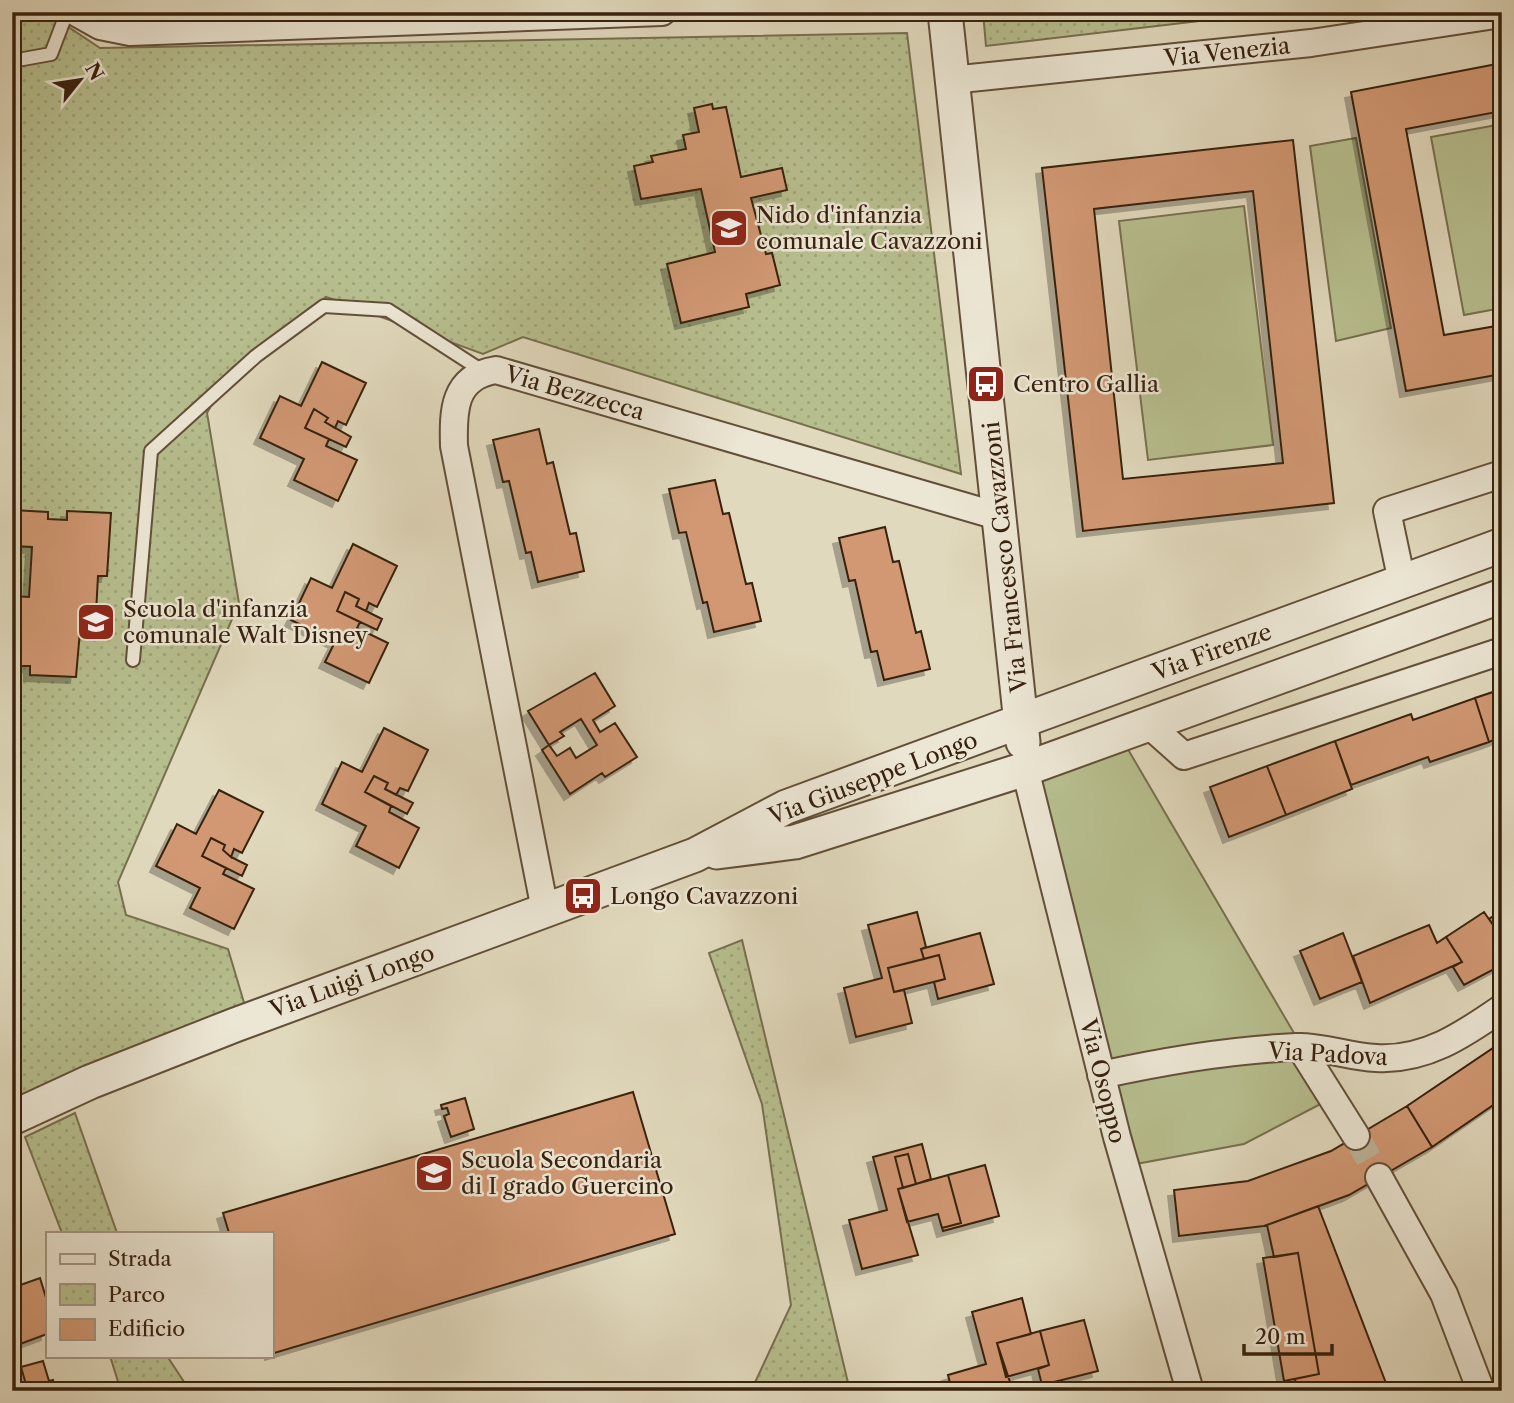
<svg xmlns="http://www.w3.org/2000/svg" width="1514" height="1403" viewBox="0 0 1514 1403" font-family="'Libre Caslon Text',serif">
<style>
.green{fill:#b7be8e;stroke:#77704e;stroke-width:2}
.park{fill:url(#park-dots);stroke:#77704e;stroke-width:2}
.building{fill:#d19873;stroke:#37210d;stroke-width:2;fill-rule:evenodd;filter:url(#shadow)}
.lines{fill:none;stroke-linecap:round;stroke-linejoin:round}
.minor-tunnel{stroke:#bfb49a;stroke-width:26;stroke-dasharray:26 13;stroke-linecap:butt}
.service-casing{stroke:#624f39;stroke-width:16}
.minor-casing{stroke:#624f39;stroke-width:30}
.tertiary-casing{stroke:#624f39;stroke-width:37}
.service{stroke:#ece6d4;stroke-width:12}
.minor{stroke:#ece6d4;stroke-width:26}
.tertiary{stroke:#ece6d4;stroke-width:33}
.labels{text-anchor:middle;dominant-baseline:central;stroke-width:5;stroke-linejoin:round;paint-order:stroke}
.street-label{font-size:23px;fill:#37210d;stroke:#ece6d4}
.poi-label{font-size:23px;fill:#37210d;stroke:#ece6d4;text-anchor:start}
</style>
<defs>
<pattern id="park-dots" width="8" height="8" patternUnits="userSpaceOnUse" patternTransform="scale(1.75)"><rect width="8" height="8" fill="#b7be8e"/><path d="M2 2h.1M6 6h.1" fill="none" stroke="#9ea379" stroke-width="1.8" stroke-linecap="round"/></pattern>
<filter id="shadow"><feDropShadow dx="-6" dy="6" stdDeviation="0" flood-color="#0004"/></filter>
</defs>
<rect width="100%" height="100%" fill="#e1d9bd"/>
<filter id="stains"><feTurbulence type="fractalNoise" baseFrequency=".00286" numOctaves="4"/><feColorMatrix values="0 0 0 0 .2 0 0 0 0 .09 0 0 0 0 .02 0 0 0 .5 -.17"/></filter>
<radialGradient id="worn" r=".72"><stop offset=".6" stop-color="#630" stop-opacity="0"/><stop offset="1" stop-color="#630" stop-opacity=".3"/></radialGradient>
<path class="green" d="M1502,124V308L1464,315L1431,137Z
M1356,138L1391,328L1336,341L1310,146Z
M1244,206L1273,445L1148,460L1119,221Z
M1119,734L1332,1098L1244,1144L1125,1166L1025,769Z"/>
<path class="park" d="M12,12H46L100,48L907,33L961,474L523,337L483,354L326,297L232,368L207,413L239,603L118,882L126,915L228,949L245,1006L12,1099Z
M983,12H1277L986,46Z
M742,940L850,1391H751L791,1305L762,1104L709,953Z
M75,1113L117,1233H62L25,1137Z
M110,1356H167L190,1391H121Z"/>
<path class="building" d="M1502,63V111L1406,129L1444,335L1502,325V374L1406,391L1351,92Z
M712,104L713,109L726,107L741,177L782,168L787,190L751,198L766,254L772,253L780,285L746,294L749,307L681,323L667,264L715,252L701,189L641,199L634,166L653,162L651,156L686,149L683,135L699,132L694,108Z
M1293,140L1334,503L1083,531L1042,168ZM1253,191L1283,463L1123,479L1094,209Z
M322,362L366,383L346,425L338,421L335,428L325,422L328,418L314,409L305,428L329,439L326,446L357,460L338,501L294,480L304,459L260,438L280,396L301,406Z
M314,409L328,418L325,422L351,437L346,447L305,428Z
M539,429L547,464L553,462L570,534L576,533L584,571L538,582L531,552L526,553L509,481L503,482L493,440Z
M715,480L723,514L729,513L746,584L752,583L761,621L714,632L707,602L703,603L686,532L679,533L669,489Z
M12,510L48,512V519L67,520V511L111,513L107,576H98L95,632L80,631L76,677L30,675V666H15L12,596L29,597L32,547L12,546Z
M885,527L893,562L899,561L916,633L921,631L930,669L884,680L877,651L871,652L855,580L849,581L839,538Z
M353,544L397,566L377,607L369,603L366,611L356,606L359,599L345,592L337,611L360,622L357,628L388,643L369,683L325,662L335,642L291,620L311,578L332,588Z
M345,592L359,599L356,606L382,619L377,630L337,611Z
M595,673L615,706L593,720L600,732L615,723L637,757L605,777L602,773L570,794L542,750L549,745L528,711Z
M1502,689V737L1489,742L1475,698Z
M1475,698L1489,742L1430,762L1428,757L1351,785L1335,741L1411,714L1413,720Z
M581,719L597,745L576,758L570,748L557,756L549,745L564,736L560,732Z
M384,728L428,750L408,791L400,788L396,795L385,789L388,783L374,776L365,792L391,806L389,812L419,828L399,868L356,846L366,826L322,804L342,762L362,772Z
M1335,741L1352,789L1286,815L1267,766Z
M1267,766L1286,815L1229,837L1210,787Z
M374,776L388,783L385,789L413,803L407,814L365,792Z
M219,790L263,812L242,853L234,849L231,857L223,850L225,845L211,838L202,856L226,868L223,874L254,889L234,929L190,908L200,888L156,866L177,824L196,834Z
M211,838L225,845L223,850L231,857L247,865L242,876L202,856Z
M1502,910V938L1489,919Z
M917,912L926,947L921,949L924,959L888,968L894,992L904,990L912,1023L856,1037L844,988L882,978L868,925Z
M1484,912L1502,938V965L1464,985L1453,967L1462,962L1446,937Z
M1429,925L1437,943L1446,937L1462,962L1370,1003L1353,956Z
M980,933L994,984L938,999L934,982L945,979L939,955L924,959L921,949Z
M1343,933L1362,982L1320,999L1300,951Z
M939,955L945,979L894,992L888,968Z
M1502,1042V1099L1432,1147L1407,1106Z
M633,1092L675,1234L271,1354V1233H229L223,1213Z
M465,1098L474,1129L451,1137L444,1116L449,1114L447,1108L442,1109L441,1105Z
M1407,1106L1432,1147L1349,1195L1264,1226L1179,1236L1174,1190L1248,1181L1331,1151Z
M922,1144L931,1179L916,1184L908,1154L895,1157L903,1188L898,1189L918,1255L862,1269L849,1220L887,1210L873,1157Z
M908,1154L916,1184L903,1188L895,1157Z
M985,1165L999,1216L943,1231L942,1228L961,1223L948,1175Z
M948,1175L961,1223L942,1228L938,1214L907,1222L898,1189Z
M1318,1206L1389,1391H1297L1295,1379L1319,1374L1298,1253L1274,1257L1267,1225Z
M1298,1253L1319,1374L1284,1381L1263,1258Z
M40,1278L47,1301V1334L12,1347V1326L20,1323L12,1288Z
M1022,1298L1031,1334L997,1343L1013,1391H952L948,1375L986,1364L972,1312Z
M1084,1320L1098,1371L1042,1385L1038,1369L1049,1365L1040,1331Z
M1040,1331L1049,1365L1006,1377L997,1343Z
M43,1361L49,1381L53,1380L56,1391H30L27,1388L21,1367Z
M1470,1386V1391H1434Z"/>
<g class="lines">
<path class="minor-tunnel" d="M1356,1136L1379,1177"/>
<defs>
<path id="service" d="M12,61L51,54L67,12
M133,660L151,451L256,356L324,306L388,310L484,372"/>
<path id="minor" d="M75,12L100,26L130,32L662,12
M951,80L1311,43L1502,14
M1402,582L1387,511L1502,474
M1147,723L1184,756L1502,651
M1025,769L1117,1137L1190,1391
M545,910L454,446C453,411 453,377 496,370L1001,517
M1300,1047L1356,1136
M1101,1075C1164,1061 1231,1050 1296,1047C1323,1046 1349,1057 1376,1058C1425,1061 1463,1035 1502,1008
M1379,1177L1444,1294L1481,1391"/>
<path id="tertiary" d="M945,12L1023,742
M717,852L795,842L1025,769L1502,596
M12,1118L90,1082L235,1025L695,855L786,807L1502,545"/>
</defs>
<use href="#service" class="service-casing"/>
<use href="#minor" class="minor-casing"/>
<use href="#tertiary" class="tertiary-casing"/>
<use href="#service" class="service"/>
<use href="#minor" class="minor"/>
<use href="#tertiary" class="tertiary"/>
</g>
<defs>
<symbol id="school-square" viewBox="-11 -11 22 22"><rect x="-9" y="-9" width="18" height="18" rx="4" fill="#8f2418" stroke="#ece6d4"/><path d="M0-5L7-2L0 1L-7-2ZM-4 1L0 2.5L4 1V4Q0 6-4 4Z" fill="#fff"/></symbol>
<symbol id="bus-square" viewBox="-11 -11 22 22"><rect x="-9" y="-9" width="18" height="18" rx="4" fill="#8f2418" stroke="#ece6d4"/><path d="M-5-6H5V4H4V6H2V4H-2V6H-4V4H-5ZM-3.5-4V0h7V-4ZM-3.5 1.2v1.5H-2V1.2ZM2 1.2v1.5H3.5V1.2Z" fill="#fff"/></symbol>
</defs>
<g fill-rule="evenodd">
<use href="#school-square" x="707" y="206" width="44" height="44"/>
<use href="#bus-square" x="964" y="362" width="44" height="44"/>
<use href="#school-square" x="74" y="600" width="44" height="44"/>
<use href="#bus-square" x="561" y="874" width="44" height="44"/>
<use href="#school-square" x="412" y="1151" width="44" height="44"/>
</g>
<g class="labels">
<g class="street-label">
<text transform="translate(1227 52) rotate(-6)">Via Venezia</text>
<text transform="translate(575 393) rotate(16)">Via Bezzecca</text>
<text transform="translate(1005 557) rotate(-96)">Via Francesco Cavazzoni</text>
<text transform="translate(1212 652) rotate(-20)">Via Firenze</text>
<text transform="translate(873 778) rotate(-21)">Via Giuseppe Longo</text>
<text transform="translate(352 981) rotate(-20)">Via Luigi Longo</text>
<text transform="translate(1328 1054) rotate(3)">Via Padova</text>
<text transform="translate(1103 1081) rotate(76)">Via Osoppo</text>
</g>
<g class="poi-label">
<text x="756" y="215">Nido d'infanzia<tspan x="756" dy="26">comunale Cavazzoni</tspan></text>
<text x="1013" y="384">Centro Gallia</text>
<text x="123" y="609">Scuola d'infanzia<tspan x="123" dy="26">comunale Walt Disney</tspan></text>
<text x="610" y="896">Longo Cavazzoni</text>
<text x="461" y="1160">Scuola Secondaria<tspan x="461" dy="26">di I grado Guercino</tspan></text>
</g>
</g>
<rect width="1514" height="1403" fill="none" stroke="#e1d9bd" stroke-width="42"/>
<rect x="14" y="14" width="1486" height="1375" fill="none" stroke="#37210d" stroke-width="3.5"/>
<rect x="21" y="21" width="1472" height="1361" fill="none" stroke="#37210d" stroke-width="2"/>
<rect x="46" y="1232" width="228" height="126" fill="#ece6d4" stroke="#a49784" stroke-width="2"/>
<rect x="60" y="1254" width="35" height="10" fill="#ece6d4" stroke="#a49784" stroke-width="2"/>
<text x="108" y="1266" font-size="21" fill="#37210d">Strada</text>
<rect x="60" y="1284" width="35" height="21" fill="url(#park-dots)" stroke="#a49784" stroke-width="2"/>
<text x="108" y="1302" font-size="21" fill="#37210d">Parco</text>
<rect x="60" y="1319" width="35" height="21" fill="#d19873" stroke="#a49784" stroke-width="2"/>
<text x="108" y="1336" font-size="21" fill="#37210d">Edificio</text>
<g transform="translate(80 80) rotate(60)" stroke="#ece6d4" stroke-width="5" paint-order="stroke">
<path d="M0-5L12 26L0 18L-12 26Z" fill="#37210d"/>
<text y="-10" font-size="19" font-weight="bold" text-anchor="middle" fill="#37210d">N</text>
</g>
<path d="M1244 1344v10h88v-10" fill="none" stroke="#37210d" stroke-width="3.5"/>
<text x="1255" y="1344" font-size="21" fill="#37210d" stroke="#ece6d4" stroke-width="5" paint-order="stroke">20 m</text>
<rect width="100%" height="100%" filter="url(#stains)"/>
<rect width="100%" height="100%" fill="url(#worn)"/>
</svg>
